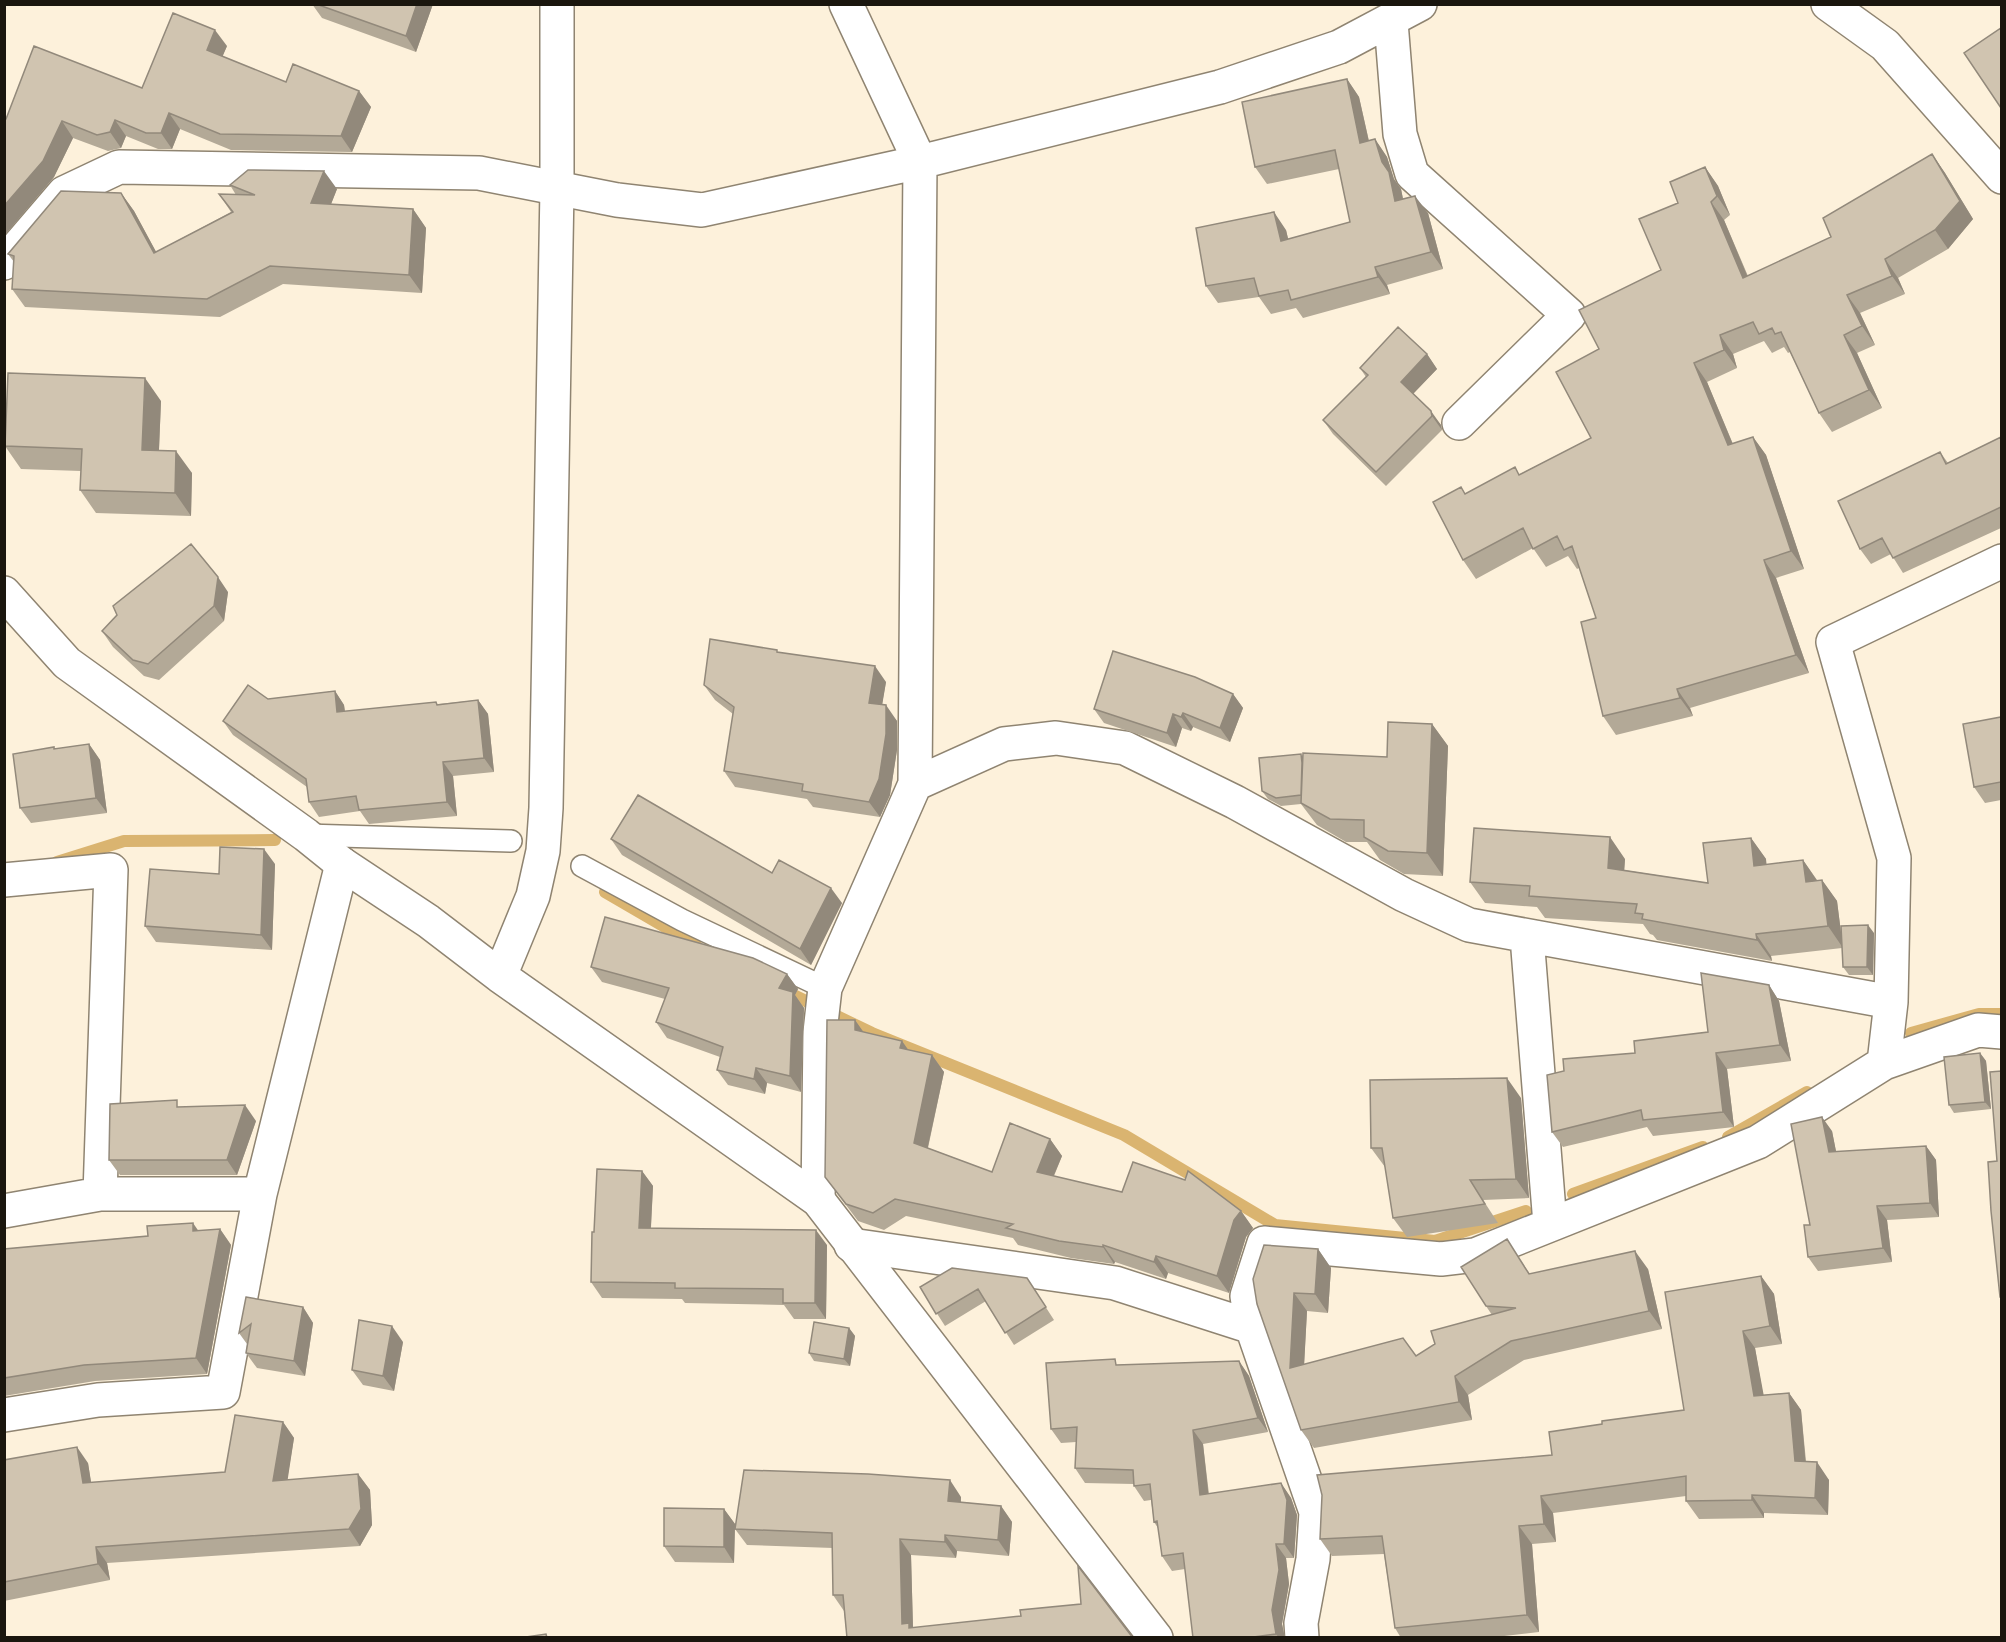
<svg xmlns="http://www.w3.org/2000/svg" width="2006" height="1642" viewBox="0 0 2006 1642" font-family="'Nunito Sans',sans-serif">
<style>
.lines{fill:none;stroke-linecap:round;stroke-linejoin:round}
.stream{stroke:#dab470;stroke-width:12}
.lane-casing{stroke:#8f8471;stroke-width:24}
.street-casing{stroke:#8f8471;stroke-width:36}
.secondary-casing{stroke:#8f8471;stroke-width:36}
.lane{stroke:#fff;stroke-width:21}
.street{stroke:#fff;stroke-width:33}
.secondary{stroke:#fff;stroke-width:33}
.wall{fill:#b3a997}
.shaded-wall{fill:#92897b}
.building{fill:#d0c4b0;stroke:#92897b;stroke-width:1.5}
</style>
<rect width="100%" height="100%" fill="#fdf1db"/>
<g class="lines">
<path class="stream" d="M57,862L124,841L275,840
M605,892L696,945
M783,990L872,1033L1124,1135L1275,1225L1435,1241L1526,1211
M1911,1033L1979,1014H2002
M1728,1137L1807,1092
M1573,1194L1703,1147"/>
<defs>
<path id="lane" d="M306,835L511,841
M582,866L682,920L825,988"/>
<path id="street" d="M1828,4L1885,45L2002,177
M1391,22L1400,134L1412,174L1569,315L1459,423
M4,263L64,193L119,167L479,173L617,200L702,210L920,162L1220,87L1339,47L1420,4
M915,784L1004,744L1056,738L1125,748L1235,802L1404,895L1469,925L1891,1002
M4,880L111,870L100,1194
M1527,937L1550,1224
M1884,1063L1891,1002L1894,858L1833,642L2002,561
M818,1200L820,1032L825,988L915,784L920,162L846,4
M4,1211L100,1194H260
M851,1245L1115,1283L1252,1327
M4,1415L98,1400L223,1392L260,1194L342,864
M1302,1638L1301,1623L1313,1559L1316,1512L1252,1327L1247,1296L1264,1243L1441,1259L1475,1255L1758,1142L1884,1063L1978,1030L2002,1032"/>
<path id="secondary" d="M4,593L67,663L306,835L342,864L428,921L500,976L818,1200L1156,1638
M500,976L533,896L543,851L546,808L557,188V4"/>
</defs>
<use href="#lane" class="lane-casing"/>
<use href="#street" class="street-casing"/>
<use href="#secondary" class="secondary-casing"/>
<use href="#lane" class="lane"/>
<use href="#street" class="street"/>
<use href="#secondary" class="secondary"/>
</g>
<path class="wall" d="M312,4H433L416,52L322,18Z
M227,46L222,57L286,82L359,91L371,107L352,152L231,150L180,129L172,149H158L126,136L121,148L108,151L73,138L54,177L4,236V119L142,88Z
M1347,79L1359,97L1369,141L1375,139L1387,157L1394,179L1401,189L1403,199L1428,213L1443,269L1387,285L1390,294L1303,318L1296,308L1271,314L1259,297L1218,303L1206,286L1286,230L1288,239L1350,222L1339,169L1267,184L1255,167Z
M1932,154L1945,173L1973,219L1948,249L1898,278L1905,294L1860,313L1875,345L1857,353L1882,408L1832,432L1819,413L1790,352L1788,353L1784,347L1772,353L1764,341L1733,354L1737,368L1707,382L1733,444L1753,437L1766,455L1804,569L1776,578L1809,673L1690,708L1693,716L1616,735L1603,716L1596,618L1579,568L1577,569L1568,556L1546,567L1533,548L1476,579L1463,560L1520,474L1591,438L1599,349L1661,270L1678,203L1705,167L1718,186L1730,215L1724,220L1748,276L1831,237Z
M230,185L337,189L331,204L413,209L426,228L422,293L283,284L220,317L25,307L12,289L14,262L8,254L121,193L134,211L156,252L231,212L219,194L236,195Z
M1427,354L1437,369L1413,394L1441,425L1442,430L1386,486L1333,434L1323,420L1366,377L1360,368Z
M161,401L159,450L192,473L191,516L96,513L80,490L81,471L21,469L5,446Z
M2001,437V528L1903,573L1891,554L1871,564L1860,549L1940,452L1948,463Z
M228,592L224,621L159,680L144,676L113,647L102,631Z
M779,652L886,682L882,704L897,721V750L890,795L880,817L813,807L807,799L735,787L724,771L733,714L715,700L704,685Z
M335,691L344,705L345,712L438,704L478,700L488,714L494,772L453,776L457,816L369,824L360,811L319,817L309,802L307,787L233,735L223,721L268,699Z
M1233,694L1243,708L1230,742L1193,727L1191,731L1182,728L1176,747L1104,723L1094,709Z
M2001,717V800L1985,803L1974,787Z
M1432,724L1448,746L1443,876L1404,874L1380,860L1367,842H1346L1317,825L1301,804L1281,806L1268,799L1262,791L1303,755L1387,757Z
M89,744L100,760L107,813L31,823L20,808L54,747L55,749Z
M1751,838L1766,859V865L1803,860L1817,880H1822L1837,901L1842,941L1874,933L1873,975H1849L1843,967L1842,948L1771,956L1772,961L1657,940L1653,935L1650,934L1643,924L1545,918L1537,907L1485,903L1470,882L1625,859L1624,870L1708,883Z
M611,839L772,873L842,903L811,965L622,855Z
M275,864L272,950L156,942L145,926L219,874Z
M591,967L787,974L798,989L795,995L804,1008L801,1092L767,1083L765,1094L728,1085L717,1070L720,1057L667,1038L656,1022L665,999L602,982Z
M1769,985L1779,1001L1791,1061L1727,1069L1734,1127L1653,1136L1647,1127L1563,1147L1552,1132L1635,1053L1708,1032Z
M855,1020L863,1032L902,1041L908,1050L932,1055L944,1072L928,1148L992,1172L1050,1139L1062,1156L1054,1176L1122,1192L1241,1211L1253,1228L1246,1237L1229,1293L1168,1273L1166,1279L1115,1262L1114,1264L1071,1258L1018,1245L1013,1238L906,1216L884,1230L858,1221L825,1177Z
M1980,1053L1986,1061L1991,1109L1954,1113L1949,1105Z
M1521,1098L1529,1198L1483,1200L1498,1223L1407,1237L1393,1218L1385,1167L1371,1148Z
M256,1121L237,1175H120L109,1160Z
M1832,1131L1836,1152L1926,1146L1936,1160L1939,1217L1887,1220L1892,1262L1818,1271L1808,1257L1810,1225Z
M642,1171L653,1186L651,1228L827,1245L826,1319H794L784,1305L685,1303L682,1299L602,1298L591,1282L594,1232Z
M220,1229L231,1245L207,1374L95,1381L4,1396V1249Z
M1318,1249L1331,1268L1328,1313L1307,1311L1304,1364L1416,1356L1492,1315L1486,1306L1519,1258L1530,1274L1648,1269L1662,1329L1524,1360L1468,1395L1472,1420L1314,1448L1301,1430L1257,1304Z
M1761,1276L1774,1294L1782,1344L1755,1348L1763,1395L1789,1393L1801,1410L1806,1461L1829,1480L1828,1515L1764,1513V1518L1699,1519L1686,1501V1496L1553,1513L1556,1542L1532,1544L1539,1632L1487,1638H1401L1395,1628L1384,1554L1332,1556L1320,1539L1552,1455L1602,1424L1684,1410Z
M1027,1278L1054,1320L1014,1345L986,1301L945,1326L920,1287Z
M246,1297L303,1307L313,1323L305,1376L257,1368L246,1353L247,1344L239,1333Z
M849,1328L855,1336L850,1366L814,1361L809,1353Z
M403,1342L394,1391L363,1385L352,1370Z
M1239,1361L1249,1376L1268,1432L1203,1444L1209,1494L1281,1483L1291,1498L1297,1515L1294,1558H1286L1289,1584L1282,1624L1285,1638H1193L1185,1569L1172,1571L1162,1556L1158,1528L1154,1522L1151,1500L1144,1501L1134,1486V1484L1085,1483L1075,1468L1076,1442L1061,1443L1051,1429L1119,1365Z
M283,1422L294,1438L287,1480L358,1474L370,1490L372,1525L360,1546L107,1563L110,1580L4,1601V1460L88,1463L91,1483L225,1472Z
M961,1497V1502L1001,1506L1012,1522L1009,1556L957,1551L956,1558L911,1555L913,1627L1133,1638H847L844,1611L833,1595V1548L747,1545L735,1529Z
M724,1509L735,1524L734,1563L675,1562L664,1546Z"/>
<path class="shaded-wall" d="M417,4H433L416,52L406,36Z
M215,30L227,46L218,67L207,50Z
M1347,79L1359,97L1373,160L1360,143Z
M359,91L371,107L352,152L341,136Z
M169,113L180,129L172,149L161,133Z
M115,120L126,136L121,148L110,132Z
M62,121L73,138L54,177L4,236V206Z
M1375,139L1387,157L1394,179L1382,162Z
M1932,154L1945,173L1973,219L1948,249L1935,230Z
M1705,167L1718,186L1730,215L1717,196Z
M324,171L337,189L324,222L311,203Z
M1389,172L1401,189L1407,219L1395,201Z
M121,193L134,211L167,272L154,253Z
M1415,196L1428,213L1443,269L1431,252Z
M1711,202L1724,220L1756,297L1743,278Z
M413,209L426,228L422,293L409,275Z
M1274,212L1286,230L1293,259L1281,241Z
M1885,259L1898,278L1905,294L1892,276Z
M1375,267L1387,285L1390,294L1378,277Z
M1847,295L1860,313L1875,345L1862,326Z
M1720,335L1733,354L1737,368L1724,350Z
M1844,335L1857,353L1882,408L1869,390Z
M1427,354L1437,369L1411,396L1401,382Z
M1694,363L1707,382L1741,464L1728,445Z
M145,378L161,401L158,472L142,450Z
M1431,411L1441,425L1442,430L1432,416Z
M1753,437L1766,455L1804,569L1791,551Z
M176,451L192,473L191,516L175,493Z
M1764,560L1776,578L1809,673L1796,655Z
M218,577L228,592L224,621L214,606Z
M875,666L886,682L880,718L869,703Z
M1677,689L1690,708L1693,716L1680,698Z
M335,691L344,705L347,727L337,712Z
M1233,694L1243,708L1230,742L1220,728Z
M478,700L488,714L494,772L484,758Z
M886,705L897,721V750L890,795L880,817L869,802Z
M1183,713L1193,727L1191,731L1181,717Z
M1173,714L1182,728L1176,747L1167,733Z
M1432,724L1448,746L1443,876L1427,853Z
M89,744L100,760L107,813L96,798Z
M443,762L453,776L457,816L447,802Z
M1610,837L1625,859L1623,890L1608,868Z
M1751,838L1766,859L1769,888L1754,866Z
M264,849L275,864L272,950L261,935Z
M1803,860L1818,882H1806Z
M1822,880L1837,901L1843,948L1828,926Z
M831,888L842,903L811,965L800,949Z
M1868,925L1874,933L1873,975L1867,967Z
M1756,934L1771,956L1772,961L1757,940Z
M787,974L798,989L795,995L804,1008L801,1092L790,1076L779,988Z
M1769,985L1779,1001L1791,1061L1780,1045Z
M855,1020L867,1037L855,1030Z
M902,1041L914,1058L900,1048Z
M1716,1053L1727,1069L1734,1127L1723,1112Z
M1980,1053L1986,1061L1991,1109L1985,1102Z
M932,1055L944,1072L925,1160L914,1143Z
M756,1068L767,1083L765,1094L754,1079Z
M1507,1078L1521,1098L1529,1198L1516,1179Z
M245,1105L256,1121L237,1175L227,1160Z
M1822,1117L1832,1131L1839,1166L1829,1152Z
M1050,1139L1062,1156L1048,1189L1037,1172Z
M1926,1146L1936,1160L1939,1217L1930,1203Z
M642,1171L653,1186L650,1243L639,1228Z
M1877,1206L1887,1220L1892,1262L1883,1248Z
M1241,1211L1253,1228L1246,1237L1229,1293L1217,1276L1234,1220Z
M193,1223L204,1239L193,1231Z
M220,1229L231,1245L207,1374L196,1358Z
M816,1230L827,1245L826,1319L815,1303Z
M1103,1245L1115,1262L1114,1264L1103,1247Z
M1318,1249L1331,1268L1328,1313L1315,1294Z
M1635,1251L1648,1269L1662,1329L1649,1311Z
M1156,1256L1168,1273L1166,1279L1154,1262Z
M1761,1276L1774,1294L1782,1344L1770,1326Z
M1294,1293L1307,1311L1303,1386L1290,1368Z
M303,1307L313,1323L305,1376L294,1361Z
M392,1326L403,1342L394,1391L383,1376Z
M849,1328L855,1336L850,1366L844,1359Z
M1743,1331L1755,1348L1767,1413L1754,1396Z
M1239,1361L1249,1376L1268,1432L1258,1418Z
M1455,1376L1468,1395L1472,1420L1459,1402Z
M1789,1393L1801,1410L1807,1479L1795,1461Z
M283,1422L294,1438L285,1497L273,1481Z
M1193,1430L1203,1444L1210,1509L1200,1495Z
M77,1447L88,1463L94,1500L83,1483Z
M1817,1462L1829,1480L1828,1515L1815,1498Z
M358,1474L370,1490L372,1525L360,1546L349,1529Z
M950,1480L961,1497L960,1517L948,1501Z
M1281,1483L1291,1498L1297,1515L1294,1558L1284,1544Z
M1752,1495L1764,1513V1518L1752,1500Z
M1541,1496L1553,1513L1556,1542L1544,1524Z
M1001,1506L1012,1522L1009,1556L998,1540Z
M724,1509L735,1524L734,1563L724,1547Z
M1519,1526L1532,1544L1539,1632L1527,1615Z
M945,1535L957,1551L956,1558L945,1542Z
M900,1539L911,1555L913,1629L902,1624Z
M1276,1544L1286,1558L1289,1584L1282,1624L1285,1638H1279L1276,1634L1272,1610Z
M96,1547L107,1563L110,1580L98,1564Z"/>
<path class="building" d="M316,4H417L406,36Z
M173,13L215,30L207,50L286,82L293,64L359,91L341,136L220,134L169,113L161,133H146L115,120L110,132L97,135L62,121L43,161L4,206V119H6L34,46L142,88Z
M2001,28V108L1964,53Z
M1347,79L1360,143L1375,139L1382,162L1389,172L1395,201L1415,196L1431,252L1375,267L1378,277L1291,300L1288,290L1259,296L1254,278L1206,286L1196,228L1274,212L1281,241L1350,222L1335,150L1255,167L1242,102Z
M1932,154L1960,201L1935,230L1885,259L1892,276L1847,295L1862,326L1844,335L1869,390L1819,413L1781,332L1775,334L1772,328L1759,334L1753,322L1720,335L1724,350L1694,363L1728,445L1753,437L1791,551L1764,560L1796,655L1677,689L1680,698L1603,716L1581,622L1596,618L1572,546L1564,550L1557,536L1533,549L1523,528L1463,560L1433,502L1461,487L1465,494L1515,467L1519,475L1591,438L1556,372L1599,349L1579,310L1661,270L1639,219L1678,203L1670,182L1705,167L1717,196L1711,202L1743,278L1831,237L1823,218Z
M248,170L324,171L311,203L413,209L409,275L270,266L207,299L12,289L14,256L8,254L61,191L121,193L154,253L233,212L219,194L255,195L230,185Z
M1398,327L1427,354L1401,382L1431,411L1432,416L1376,472L1323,420L1368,375L1360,368Z
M8,373L145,378L142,450L176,451L175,493L80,490L82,449L5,446Z
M2001,437V507L1893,558L1882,538L1860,549L1838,501L1940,452L1946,464Z
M191,544L218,577L214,606L148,664L133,660L102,631L117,615L113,606Z
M710,639L777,650V652L875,666L869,703L886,705V734L879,779L869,802L802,791L803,784L724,771L734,707L704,685Z
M1113,651L1195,677L1233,694L1220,728L1183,713L1181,717L1173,714L1167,733L1094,709Z
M248,685L268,699L335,691L337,712L436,702L437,705L478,700L484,758L443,762L447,802L359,810L356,796L309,802L306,779L223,721Z
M2001,717V782L1974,787L1963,724Z
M1388,722L1432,724L1427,853L1388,851L1364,837V820L1330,819L1301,803L1303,753L1387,757Z
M89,744L96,798L20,808L13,754L54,747V749Z
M1301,754L1302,763L1301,795L1276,798L1262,791L1259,758Z
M638,795L772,873L779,860L831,888L800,949L611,839Z
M1474,828L1610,837L1608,868L1708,883L1703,843L1751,838L1754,866L1803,860L1806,882L1822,880L1828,926L1756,934L1757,940L1642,919L1643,914L1635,913L1637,904L1529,896L1530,886L1470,882Z
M220,847L264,849L261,935L145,926L150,869L219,874Z
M605,917L753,958L787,974L779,988L793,992L790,1076L756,1068L754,1079L717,1070L723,1047L656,1022L669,988L591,967Z
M1868,925L1867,967H1843L1841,926Z
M1701,973L1769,985L1780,1045L1716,1053L1723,1112L1643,1120L1641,1110L1552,1132L1547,1075L1564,1071L1563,1059L1635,1053L1634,1041L1708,1032Z
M827,1020H855V1030L902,1041L900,1048L932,1055L914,1143L992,1172L1010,1123L1050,1139L1037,1172L1122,1192L1133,1162L1185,1180L1188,1171L1241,1211L1234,1220L1217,1276L1156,1256L1154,1262L1103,1245V1247L1059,1241L1006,1228L1013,1224L895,1199L873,1213L846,1204L825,1177Z
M1980,1053L1985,1102L1949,1105L1944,1057Z
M2001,1071V1297H2000L1991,1211L1988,1162L1997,1161L1990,1072Z
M1507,1078L1516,1179L1470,1180L1485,1204L1393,1218L1382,1148H1371L1370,1080Z
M177,1100V1107L245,1105L227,1160H109L110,1104Z
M1822,1117L1829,1152L1926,1146L1930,1203L1877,1206L1883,1248L1808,1257L1804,1225H1810L1791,1124Z
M597,1169L642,1171L639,1228L816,1230L815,1303H783V1289L675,1288V1283L591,1282L592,1232H594Z
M193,1223V1231L220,1229L196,1358L84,1365L4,1378V1249L148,1236L147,1226Z
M1507,1239L1529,1274L1635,1251L1649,1311L1511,1341L1455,1376L1459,1402L1301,1430L1257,1304L1253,1279L1264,1245L1318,1249L1315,1294L1294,1293L1290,1368L1403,1338L1416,1356L1435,1344L1431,1331L1516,1308L1486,1306L1461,1267Z
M952,1268L1027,1278L1046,1307L1005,1333L978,1289L936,1314L920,1287Z
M1761,1276L1770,1326L1743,1331L1754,1396L1789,1393L1795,1461L1817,1462L1815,1498L1752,1495V1500L1686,1501V1476L1541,1496L1544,1524L1519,1526L1527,1615L1395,1628L1382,1536L1320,1539L1322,1495L1317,1475L1552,1455L1549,1432L1602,1424V1421L1684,1410L1665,1292Z
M246,1297L303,1307L294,1361L246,1353L251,1324L239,1333Z
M359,1320L392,1326L383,1376L352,1370Z
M814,1322L849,1328L844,1359L809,1353Z
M1115,1359L1116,1365L1239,1361L1258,1418L1193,1430L1200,1495L1281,1483L1287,1500L1284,1544H1276L1279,1570L1272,1610L1276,1634L1246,1638H1193L1183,1553L1162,1556L1157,1521L1154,1522L1150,1484L1134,1486L1133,1470L1075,1468L1077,1427L1051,1429L1046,1363Z
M235,1415L283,1422L273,1481L358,1474L361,1509L349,1529L96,1547L98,1564L4,1582V1460L77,1447L83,1483L225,1472Z
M744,1470L868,1474L950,1480L948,1501L1001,1506L998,1540L945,1535V1542L900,1539L902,1624L909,1623V1628L1021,1616L1020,1610L1081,1604L1078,1566L1133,1638H847L843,1595H833L832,1533L735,1529Z
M664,1508L724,1509V1547L664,1546Z
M546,1634L547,1638H519Z"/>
<rect width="2006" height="1642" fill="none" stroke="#1a160e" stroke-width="12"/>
</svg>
